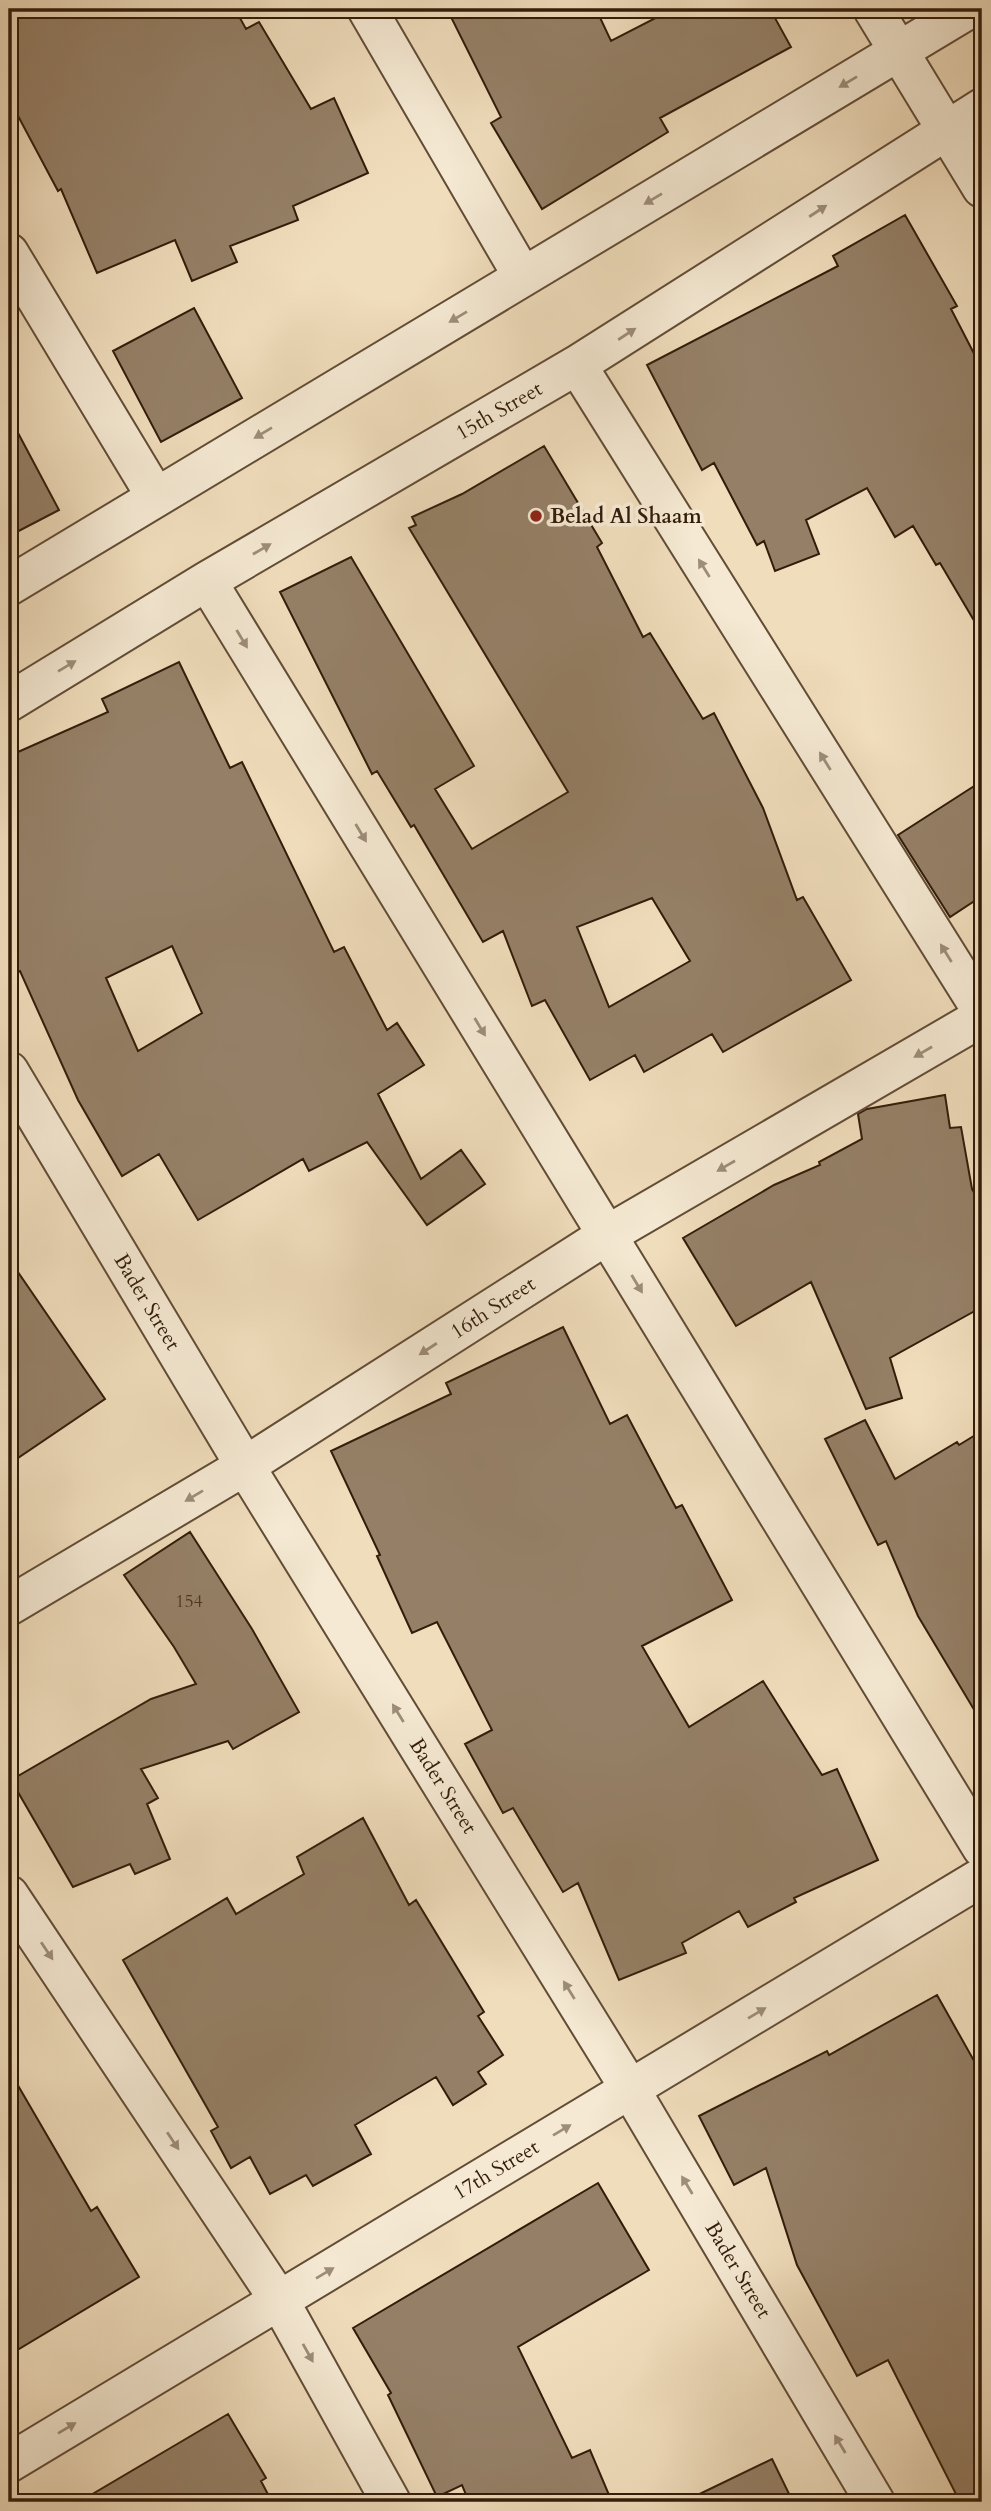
<svg xmlns="http://www.w3.org/2000/svg" width="991" height="2511" viewBox="0 0 991 2511" font-family="Cardo,serif">
<style>
.building{fill:#958067;stroke:#321c0a;stroke-width:2;fill-rule:evenodd}
.lines{fill:none;stroke-linecap:round;stroke-linejoin:round}
.street-casing{stroke:#624c36;stroke-width:42}
.street{stroke:#f5e9d3;stroke-width:38}
.oneway{fill:#9d8d79}
.poi-dot{fill:#8f2418;stroke:#f5e9d3;stroke-width:2.5}
.labels{text-anchor:middle;dominant-baseline:central;stroke-width:7;stroke-linejoin:round;paint-order:stroke}
.number-label{font-size:18px;fill:#4b3521}
.street-label{font-size:21px;fill:#321c0a;stroke:#f5e9d3}
.poi-label{font-size:21px;font-weight:bold;fill:#321c0a;stroke:#f5e9d3;text-anchor:start}
</style>
<rect width="100%" height="100%" fill="#f0ddbc"/>
<filter id="stains"><feTurbulence type="fractalNoise" baseFrequency=".00286" numOctaves="4"/><feColorMatrix values="0 0 0 0 .2 0 0 0 0 .09 0 0 0 0 .02 0 0 0 .5 -.17"/></filter>
<radialGradient id="worn" r=".72"><stop offset=".6" stop-color="#630" stop-opacity="0"/><stop offset="1" stop-color="#630" stop-opacity=".3"/></radialGradient>
<path class="building" d="M9,9H235L246,29L259,22L311,109L334,98L368,173L293,206L298,220L230,246L237,262L192,281L175,240L97,273L61,189L58,191L9,99Z
M447,9H596L611,41L673,9H770L791,47L660,118L668,132L542,209L491,123L501,117Z
M905,215L957,306L951,309L982,369V634L940,563L936,565L913,526L895,537L867,488L806,520L819,554L775,571L764,541L757,545L714,463L702,470L647,365L838,266L833,256Z
M194,308L242,398L161,442L113,351Z
M9,416L59,510L9,536Z
M544,446L602,543L597,547L643,637L650,633L703,719L714,713L763,808L797,900L803,897L851,980L723,1052L712,1034L644,1072L635,1055L590,1080L545,1000L532,1006L503,931L483,942L414,825L411,827L377,771L372,774L280,592L351,557L474,766L435,789L472,849L568,792L409,528L416,525L412,517L462,494ZM652,898L690,961L609,1007L577,927Z
M179,662L230,768L242,762L334,952L344,947L387,1030L397,1023L424,1065L378,1094L421,1179L461,1150L485,1184L427,1225L367,1142L309,1171L303,1159L198,1220L159,1154L122,1176L78,1100L20,971L9,976V756L108,712L102,699ZM172,946L202,1013L138,1051L106,978Z
M982,781V896L950,917L898,835Z
M945,1095L950,1128L961,1127L972,1189L982,1207V1307L890,1358L902,1398L866,1409L811,1282L736,1326L683,1238L774,1185L820,1165L819,1162L862,1139L858,1114L867,1109Z
M9,1259L105,1399L9,1464Z
M563,1327L610,1424L627,1415L676,1508L682,1505L732,1600L642,1646L689,1727L763,1681L822,1775L837,1769L878,1860L794,1898L796,1902L748,1927L739,1911L682,1943L686,1953L619,1980L578,1883L563,1892L513,1808L503,1813L465,1744L492,1730L437,1622L412,1633L377,1556L380,1555L331,1451L451,1394L446,1383Z
M865,1420L895,1479L957,1442L959,1445L982,1431V1723L918,1616L886,1541L878,1545L825,1439Z
M190,1532L252,1629L299,1712L233,1749L228,1741L141,1769L158,1798L147,1804L170,1859L135,1874L130,1864L73,1887L11,1780L151,1699L196,1684L174,1647L124,1575Z
M363,1818L409,1905L416,1900L484,2012L478,2016L503,2055L478,2072L486,2084L453,2105L436,2077L355,2125L371,2154L313,2186L306,2175L270,2194L250,2157L231,2168L211,2131L218,2127L123,1960L227,1898L236,1914L304,1874L297,1857Z
M937,1995L982,2075V2502H960L888,2360L857,2376L797,2265L766,2168L734,2185L699,2116L827,2051L829,2055Z
M9,2070L91,2211L97,2207L139,2277L9,2355Z
M598,2183L649,2270L518,2347L572,2458L590,2450L612,2502H469L462,2485L437,2497L388,2395L391,2393L353,2328Z
M228,2414L266,2478L261,2481L272,2502H79Z
M772,2459L793,2502H683Z"/>
<g class="lines">
<defs>
<path id="street" d="M367,9L523,277
M873,9L982,188
M9,253L156,497
M577,365L982,1011
M207,581L982,1848
M9,586L969,9
M9,702L207,581L577,365L982,108
M9,1071L245,1466L630,2089L875,2502
M9,1606L245,1466L607,1235L982,1017
M9,1895L279,2300L391,2502
M9,2463L982,1877"/>
</defs>
<use href="#street" class="street-casing"/>
<use href="#street" class="street"/>
</g>
<defs><path id="oneway-solid" d="M-6-.8H1V-3.2L6.5 0L1 3.2V.8H-6Z" transform="scale(1.75)"/></defs>
<g class="oneway">
<use href="#oneway-solid" transform="translate(848 82) rotate(149)"/>
<use href="#oneway-solid" transform="translate(653 199) rotate(149)"/>
<use href="#oneway-solid" transform="translate(818 211) rotate(-33)"/>
<use href="#oneway-solid" transform="translate(458 317) rotate(149)"/>
<use href="#oneway-solid" transform="translate(627 334) rotate(-33)"/>
<use href="#oneway-solid" transform="translate(263 433) rotate(149)"/>
<use href="#oneway-solid" transform="translate(262 549) rotate(-30)"/>
<use href="#oneway-solid" transform="translate(704 568) rotate(-122)"/>
<use href="#oneway-solid" transform="translate(242 639) rotate(59)"/>
<use href="#oneway-solid" transform="translate(67 666) rotate(-31)"/>
<use href="#oneway-solid" transform="translate(825 761) rotate(-122)"/>
<use href="#oneway-solid" transform="translate(361 833) rotate(59)"/>
<use href="#oneway-solid" transform="translate(946 953) rotate(-122)"/>
<use href="#oneway-solid" transform="translate(480 1027) rotate(59)"/>
<use href="#oneway-solid" transform="translate(923 1052) rotate(150)"/>
<use href="#oneway-solid" transform="translate(726 1166) rotate(150)"/>
<use href="#oneway-solid" transform="translate(637 1284) rotate(59)"/>
<use href="#oneway-solid" transform="translate(428 1349) rotate(147)"/>
<use href="#oneway-solid" transform="translate(194 1496) rotate(149)"/>
<use href="#oneway-solid" transform="translate(398 1713) rotate(-122)"/>
<use href="#oneway-solid" transform="translate(47 1951) rotate(56)"/>
<use href="#oneway-solid" transform="translate(569 1990) rotate(-122)"/>
<use href="#oneway-solid" transform="translate(757 2013) rotate(-31)"/>
<use href="#oneway-solid" transform="translate(562 2130) rotate(-31)"/>
<use href="#oneway-solid" transform="translate(173 2141) rotate(56)"/>
<use href="#oneway-solid" transform="translate(687 2185) rotate(-121)"/>
<use href="#oneway-solid" transform="translate(325 2273) rotate(-31)"/>
<use href="#oneway-solid" transform="translate(308 2353) rotate(61)"/>
<use href="#oneway-solid" transform="translate(67 2428) rotate(-31)"/>
<use href="#oneway-solid" transform="translate(840 2444) rotate(-121)"/>
</g>
<circle class="poi-dot" cx="536" cy="516" r="7"/>
<g class="labels">
<g class="number-label">
<text x="189" y="1601">154</text>
</g>
<g class="street-label">
<text transform="translate(499 411) rotate(-30)">15th Street</text>
<text transform="translate(147 1302) rotate(59)">Bader Street</text>
<text transform="translate(493 1308) rotate(-33)">16th Street</text>
<text transform="translate(443 1786) rotate(58)">Bader Street</text>
<text transform="translate(496 2170) rotate(-31)">17th Street</text>
<text transform="translate(738 2270) rotate(59)">Bader Street</text>
</g>
<g class="poi-label">
<text x="550" y="516">Belad Al Shaam</text>
</g>
</g>
<rect width="991" height="2511" fill="none" stroke="#f0ddbc" stroke-width="35"/>
<rect x="10" y="10" width="970" height="2490" fill="none" stroke="#321c0a" stroke-width="3.5"/>
<rect x="18" y="18" width="956" height="2476" fill="none" stroke="#321c0a" stroke-width="2"/>
<rect width="100%" height="100%" filter="url(#stains)"/>
<rect width="100%" height="100%" fill="url(#worn)"/>
</svg>
